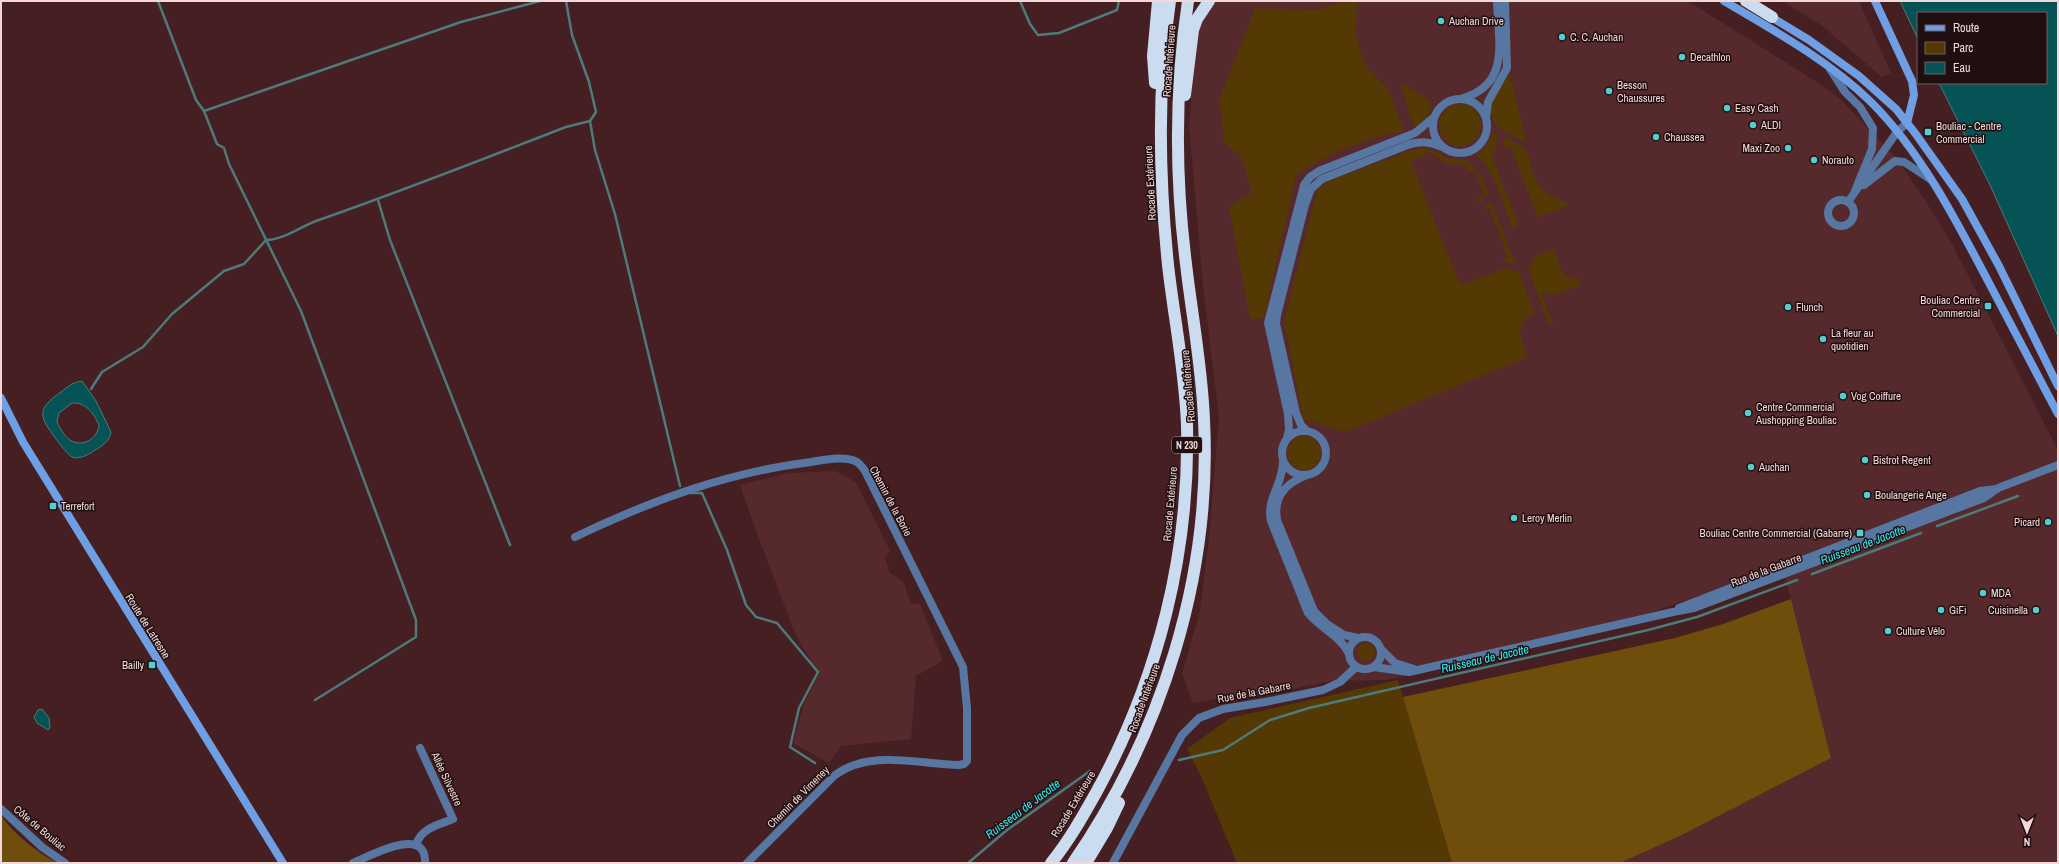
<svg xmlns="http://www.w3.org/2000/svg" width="2059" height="864" viewBox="0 0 2059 864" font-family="'Archivo Narrow',sans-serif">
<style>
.built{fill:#56292c}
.green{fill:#543905}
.forest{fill:#6f4d0a}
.water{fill:#065355;stroke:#4d7b7c;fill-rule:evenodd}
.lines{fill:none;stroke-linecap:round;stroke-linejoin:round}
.stream{stroke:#4d7b7c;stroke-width:2.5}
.street{stroke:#5776a1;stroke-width:8}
.secondary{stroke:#6e9fe5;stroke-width:8}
.highway{stroke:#cbdbf0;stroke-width:12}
.poi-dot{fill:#52cdd0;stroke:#200f10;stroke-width:1.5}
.labels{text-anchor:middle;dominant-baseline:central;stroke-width:3;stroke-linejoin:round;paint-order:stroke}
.shield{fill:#200f10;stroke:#b39c9c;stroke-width:1}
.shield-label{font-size:10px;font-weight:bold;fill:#f2d8d8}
.poi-label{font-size:11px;fill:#f2d8d8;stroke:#200f10;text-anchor:start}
.street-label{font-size:11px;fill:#f2d8d8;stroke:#200f10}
.water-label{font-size:12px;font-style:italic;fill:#30eff4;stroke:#200f10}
</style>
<rect width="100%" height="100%" fill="#451f21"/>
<path class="built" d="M1213,1H1688L1828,89L1843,102L1897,159L1925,200L1951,242L2058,450V863H1620L1680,836L1831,758L1782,566L1650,613L1526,650L1386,680L1331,681L1254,697L1221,698L1193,703L1182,674L1200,611L1209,538L1219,418L1203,286L1189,125L1197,28Z
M1782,1H1859L1891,73L1882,77L1821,25Z
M835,471L856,482L890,551L885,558L890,573L903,581L911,603L920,604L943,661L916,676L911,739L841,746L829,763L793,743L804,704L819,674L796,636L755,528L740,485L788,473Z"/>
<path class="green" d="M1349,1H1357L1356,34L1365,65L1388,89L1404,131C1364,138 1330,153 1296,175L1264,318L1250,319L1229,206L1252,193L1242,158L1224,142L1219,100L1255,8L1317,10Z
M1510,74L1526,143L1496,126L1490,112L1491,100Z
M1400,81L1431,102L1432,106L1425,123L1418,127L1413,124Z
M1439 125a21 21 0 1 1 42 0a21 21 0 1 1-42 0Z
M1493,131L1497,134L1496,151L1491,153L1518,224L1513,230C1503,206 1497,172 1476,155L1486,147Z
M1503,137C1511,140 1524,146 1528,155C1531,161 1531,169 1534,176C1539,189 1554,199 1567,203L1568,206L1537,217L1511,146L1504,148Z
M1418,148C1430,147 1435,152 1445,157C1450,159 1455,158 1460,159C1476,161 1483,180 1488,192L1480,202L1478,197L1484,194L1475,170L1468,172L1466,165L1446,164L1429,151L1423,156L1411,161L1460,285L1506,268L1519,272L1534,312C1513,326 1521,337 1528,357L1345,432L1303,419L1284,321L1317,190L1328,181Z
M1491,201L1515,263L1504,262L1503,260L1508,258L1490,208L1484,210L1483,208Z
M1554,249C1559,263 1561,279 1578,279L1581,285L1554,295L1541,293L1554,327L1548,322L1528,269L1536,256Z
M1287 453a17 17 0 1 1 34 0a17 17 0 1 1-34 0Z
M1357 652a9 9 0 1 1 18 0a9 9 0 1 1-18 0Z
M1398,680L1452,863H1237L1201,776L1187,749L1230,718Z"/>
<path class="forest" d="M1791,599L1831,758L1680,836L1620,863H1452L1403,697L1675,638L1723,624Z
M1,815C12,833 39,854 58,863H1Z"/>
<path class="water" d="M1900,1H2058V336L1990,185L1939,83H2046V13H1918V39Z
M82,381L96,401L111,432C110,441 102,446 95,450C90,454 79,460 72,457C67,454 60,444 56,439C40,417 35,410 61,392C67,387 73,382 82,381ZM72,403C86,402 94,414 99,425C98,439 82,448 70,440C64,436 60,428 57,422L59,413Z
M42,709L49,718L50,727L48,730L37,723L34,717L38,710Z"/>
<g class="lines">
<path class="stream" d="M158,1L196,100L204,111L217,144L224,148L229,164L301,311L416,620V637L315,700
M566,1L572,35L589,82L596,112L590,121L595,150L615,214L680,486
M1020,1L1030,24L1038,35L1059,33L1117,10L1119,1
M204,111L461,22L540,1
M378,200L390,240L510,545
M91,389L102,372L143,347L172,314L224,271L244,264L266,240C283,240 300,227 316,221C400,192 483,159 566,127L590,121
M690,493H702L727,550L746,605L756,617L777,623L818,672L799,708L790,747L815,763
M1937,526L2018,496
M1812,574L1921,533
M1179,760L1223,750L1270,720L1309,708L1648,630L1697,617L1797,580
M968,863L1007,830L1090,771"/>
<path class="street" d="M1830,69L1845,92L1860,107L1873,128L1872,149L1855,191
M1463,98C1511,84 1498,40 1497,1
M1433 126a27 27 0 1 1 54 0a27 27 0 1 1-54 0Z
M1486,117L1488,102L1507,68L1505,1
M1864,185L1895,161L1904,162L1930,179
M1828 213a13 13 0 1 1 26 0a13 13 0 1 1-26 0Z
M1848,202L1897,132L1907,123
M1282 453a22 22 0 1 1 44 0a22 22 0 1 1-44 0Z
M1307,431L1301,425L1296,413L1276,324L1277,315L1305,205L1311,189L1322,179L1410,144C1422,141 1430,142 1442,147
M1287,438L1289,429L1288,414L1268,323L1304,185L1310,177L1319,171L1415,133L1433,118
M1283,462C1283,484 1266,499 1271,521L1308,613C1321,629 1341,636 1349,654
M1307,475C1286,483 1273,496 1277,520L1314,611L1327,624L1344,635L1358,638
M575,537C650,501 728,472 811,462C824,460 845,455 857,462C860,464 863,468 865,471L963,667L967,708V761L964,764L959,765C918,764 870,749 835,775L747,863
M1679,608L1980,491L1997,489
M1349 653a16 16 0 1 1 32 0a16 16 0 1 1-32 0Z
M1382,650L1395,663L1414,669
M1374,667L1409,672L1673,612L1694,608L1984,498L1998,488L2058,465
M1,809L42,847L65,863
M416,845C421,828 438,825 453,819L420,748
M353,863C370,856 427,824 425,863
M1113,863L1182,735L1199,718L1223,709L1265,702L1323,690L1340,682L1356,667"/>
<path class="secondary" d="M1724,1C1775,31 1829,61 1871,102C1921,152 1955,218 1988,281C2011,325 2035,370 2058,414
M1875,1L1912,81L1914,95L1907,123
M1768,15L1809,40L1859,76L1896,109L1915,133L1962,199L1999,266L2058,386
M1,398L23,442L283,863"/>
<path class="highway" d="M1746,1L1772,17
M1155,83L1153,56L1158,1
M1185,95L1193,30L1197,19L1209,1
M1051,863C1069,841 1083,816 1097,791C1158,679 1190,553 1187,425C1185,371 1174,318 1168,265C1159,177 1157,88 1170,1
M1073,863C1161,735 1212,577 1204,420C1202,367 1192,316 1186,264C1175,177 1175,88 1188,1
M1086,863L1107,828L1119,803"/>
</g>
<g class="poi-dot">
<circle cx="1441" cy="21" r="4"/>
<circle cx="1562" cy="37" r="4"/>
<circle cx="1682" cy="57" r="4"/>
<circle cx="1609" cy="91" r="4"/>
<circle cx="1727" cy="108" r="4"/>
<circle cx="1753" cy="125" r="4"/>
<rect x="1924" y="128" width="8" height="8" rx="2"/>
<circle cx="1656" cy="137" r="4"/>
<circle cx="1788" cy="148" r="4"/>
<circle cx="1814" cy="160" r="4"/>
<rect x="1984" y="302" width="8" height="8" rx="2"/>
<circle cx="1788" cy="307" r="4"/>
<circle cx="1823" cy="339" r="4"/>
<circle cx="1843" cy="396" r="4"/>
<circle cx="1748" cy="413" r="4"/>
<circle cx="1865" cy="460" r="4"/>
<circle cx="1751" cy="467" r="4"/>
<circle cx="1867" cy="495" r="4"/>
<rect x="49" y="502" width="8" height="8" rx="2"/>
<circle cx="1514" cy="518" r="4"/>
<circle cx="2048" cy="522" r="4"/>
<rect x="1856" y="529" width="8" height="8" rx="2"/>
<circle cx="1983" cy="593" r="4"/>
<circle cx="1941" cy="610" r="4"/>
<circle cx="2036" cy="610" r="4"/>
<circle cx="1888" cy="631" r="4"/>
<rect x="148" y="661" width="8" height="8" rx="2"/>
</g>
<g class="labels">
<rect class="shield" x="1172" y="437" width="30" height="16" rx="3"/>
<g class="shield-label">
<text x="1187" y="445">N 230</text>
</g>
<g class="poi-label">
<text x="1449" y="21">Auchan Drive</text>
<text x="1570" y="37">C. C. Auchan</text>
<text x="1690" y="57">Decathlon</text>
<text x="1617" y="85">Besson<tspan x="1617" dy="13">Chaussures</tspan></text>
<text x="1735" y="108">Easy Cash</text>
<text x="1761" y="125">ALDI</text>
<text x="1936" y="126">Bouliac - Centre<tspan x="1936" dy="13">Commercial</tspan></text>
<text x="1664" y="137">Chaussea</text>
<text x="1780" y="148" text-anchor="end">Maxi Zoo</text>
<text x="1822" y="160">Norauto</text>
<text x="1980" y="300" text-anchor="end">Bouliac Centre<tspan x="1980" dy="13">Commercial</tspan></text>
<text x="1796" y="307">Flunch</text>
<text x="1831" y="333">La fleur au<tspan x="1831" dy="13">quotidien</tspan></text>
<text x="1851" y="396">Vog Coiffure</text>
<text x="1756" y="407">Centre Commercial<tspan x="1756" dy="13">Aushopping Bouliac</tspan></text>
<text x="1873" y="460">Bistrot Regent</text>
<text x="1759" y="467">Auchan</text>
<text x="1875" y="495">Boulangerie Ange</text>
<text x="61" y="506">Terrefort</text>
<text x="1522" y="518">Leroy Merlin</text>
<text x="2040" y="522" text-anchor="end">Picard</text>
<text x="1852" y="533" text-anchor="end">Bouliac Centre Commercial (Gabarre)</text>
<text x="1991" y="593">MDA</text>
<text x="1949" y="610">GiFi</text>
<text x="2028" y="610" text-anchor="end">Cuisinella</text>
<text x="1896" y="631">Culture Vélo</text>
<text x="144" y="665" text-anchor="end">Bailly</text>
</g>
<g class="street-label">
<text transform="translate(1169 61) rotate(-86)">Rocade Intérieure</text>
<text transform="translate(1150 183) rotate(-93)">Rocade Extérieure</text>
<text transform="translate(1188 386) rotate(-95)">Rocade Intérieure</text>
<text transform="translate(891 501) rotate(62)">Chemin de la Borie</text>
<text transform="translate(1170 504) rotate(-85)">Rocade Extérieure</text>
<text transform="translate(1766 570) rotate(-21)">Rue de la Gabarre</text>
<text transform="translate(148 626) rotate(58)">Route de Latresne</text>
<text transform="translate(1254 692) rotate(-11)">Rue de la Gabarre</text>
<text transform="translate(1144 698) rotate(-70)">Rocade Intérieure</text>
<text transform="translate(447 779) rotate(65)">Allée Silvestre</text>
<text transform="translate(798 797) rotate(-45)">Chemin de Vimeney</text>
<text transform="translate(1073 804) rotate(-59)">Rocade Extérieure</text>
<text transform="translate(40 828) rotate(40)">Côte de Bouliac</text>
</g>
<g class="water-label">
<text transform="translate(1863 545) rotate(-21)">Ruisseau de Jacotte</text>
<text transform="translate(1485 659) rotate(-13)">Ruisseau de Jacotte</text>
<text transform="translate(1023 809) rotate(-37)">Ruisseau de Jacotte</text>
</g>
</g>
<rect width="2059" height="864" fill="none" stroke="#f2d8d8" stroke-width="4"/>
<rect x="1917" y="12" width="130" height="72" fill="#200f10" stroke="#745f60"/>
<rect x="1925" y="25" width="20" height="6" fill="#6e9fe5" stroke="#745f60"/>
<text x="1953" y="32" font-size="12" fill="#f2d8d8">Route</text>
<rect x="1925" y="42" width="20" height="12" fill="#543905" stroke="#745f60"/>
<text x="1953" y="52" font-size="12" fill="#f2d8d8">Parc</text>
<rect x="1925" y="62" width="20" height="12" fill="#065355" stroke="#745f60"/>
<text x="1953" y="72" font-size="12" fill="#f2d8d8">Eau</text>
<g transform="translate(2027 832) rotate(180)" stroke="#200f10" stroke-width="3" paint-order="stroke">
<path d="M0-3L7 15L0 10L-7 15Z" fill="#f2d8d8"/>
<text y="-6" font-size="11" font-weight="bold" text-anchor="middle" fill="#f2d8d8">N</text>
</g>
</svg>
